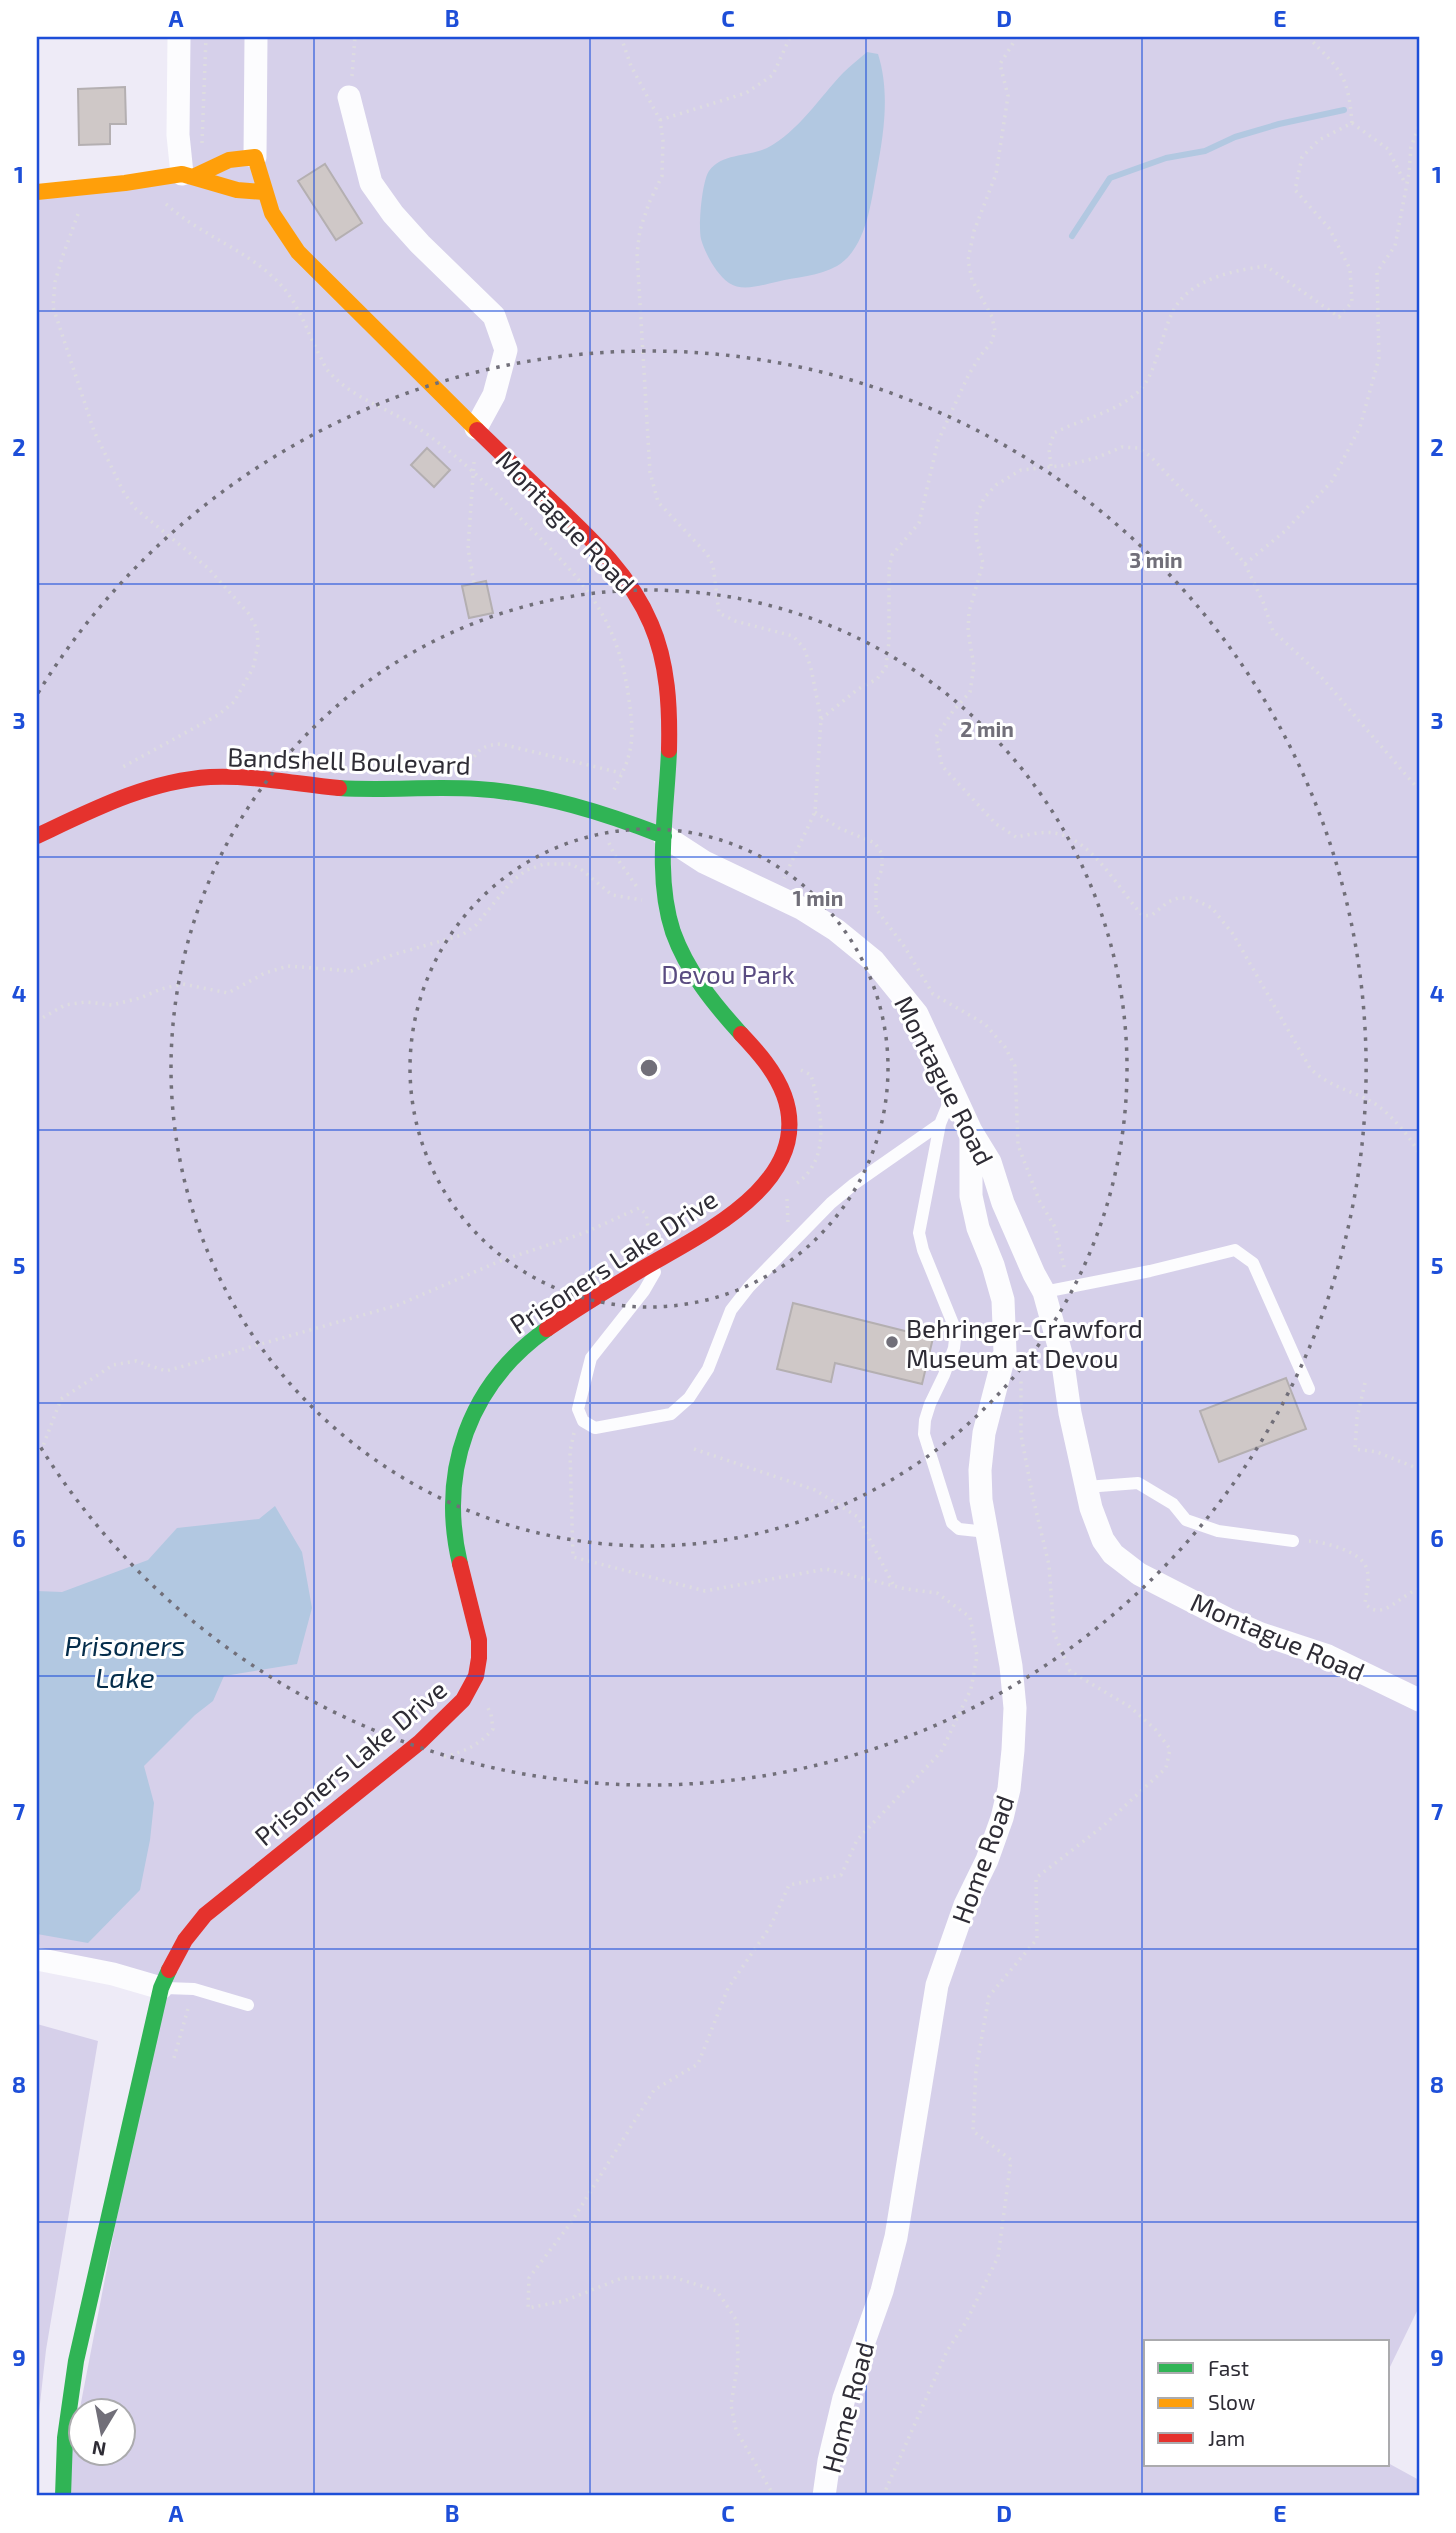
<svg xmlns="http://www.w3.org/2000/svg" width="1456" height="2533" viewBox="0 0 1456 2533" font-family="'Exo 2',sans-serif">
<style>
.green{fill:#d6d0ea;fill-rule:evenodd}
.water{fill:#b2c8e1}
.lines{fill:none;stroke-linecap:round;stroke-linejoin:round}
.stream{stroke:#b2c8e1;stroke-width:6}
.building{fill:#cfc8c7;stroke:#b4afb1;stroke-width:2}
.path{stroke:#dddce0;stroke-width:3.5;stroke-dasharray:2 5;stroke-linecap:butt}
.lane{stroke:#fcfcfe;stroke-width:12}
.street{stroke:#fcfcfe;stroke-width:23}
.fast{stroke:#30b455;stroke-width:16}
.slow{stroke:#ff9f0a;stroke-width:16}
.jam{stroke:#e5322d;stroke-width:16}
.grid{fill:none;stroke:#1d4ed8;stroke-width:2;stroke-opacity:0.55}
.ring{fill:none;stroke:#716f79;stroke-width:3.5;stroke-dasharray:3.5 7}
.poi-dot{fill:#716f79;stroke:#fff;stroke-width:2.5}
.labels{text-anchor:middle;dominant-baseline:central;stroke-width:6;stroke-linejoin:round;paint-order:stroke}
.street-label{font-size:26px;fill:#2e2c35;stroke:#fff}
.park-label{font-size:26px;fill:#5a4c81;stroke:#fff}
.poi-label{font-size:26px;fill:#2e2c35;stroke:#fff;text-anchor:start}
.water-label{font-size:28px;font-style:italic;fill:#052d4b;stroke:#fff}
.centre{fill:#716f79;stroke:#fff;stroke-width:3.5}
.ring-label{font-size:21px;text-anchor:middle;font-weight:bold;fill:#716f79;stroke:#fff;stroke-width:6;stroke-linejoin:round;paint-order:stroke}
.neatline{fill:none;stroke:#1d4ed8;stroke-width:2.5}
.grid-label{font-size:23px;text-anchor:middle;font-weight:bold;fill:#1d4ed8}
</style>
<rect width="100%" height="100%" fill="#eeebf7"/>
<path class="green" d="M179,37H1419V2307L1388,2371V2342H1146V2465L1388,2463L1419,2480V2496H63L161,1988L37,1959V192L181,174ZM80,2410H122V2452H80Z
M37,2024L98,2041L46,2350L37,2430Z"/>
<path class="water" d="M867,52L878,54C890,92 884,132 877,170C871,201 867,248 837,266C820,276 795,277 776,282C762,285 742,292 729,283C716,274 705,253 701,239C698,226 702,181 709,171C722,153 749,157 767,148C799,131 819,98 843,73C850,66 859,59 867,52Z
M275,1506L302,1552L312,1608L297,1664L224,1676L213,1701L195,1715L144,1766L154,1803L150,1840L140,1890L88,1943L37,1934V1591L62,1592L148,1560L177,1528L259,1519Z"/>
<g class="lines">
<path class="stream" d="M1072,236L1110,178L1166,158L1205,151L1235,137L1279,124L1344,110"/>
</g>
<path class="building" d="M125,87L126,124H110V144L79,145L78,89Z
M325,164L362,223L336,240L298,181Z
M427,448L450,470L434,487L411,465Z
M486,581L493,613L469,618L462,586Z
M793,1303L933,1338L922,1384L835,1363L831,1382L777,1369Z
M1286,1378L1306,1429L1219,1462L1200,1411Z"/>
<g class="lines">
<path class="path" d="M621,37L631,66L660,120L663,140L662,176L649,203L640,230L637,253L650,472L658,502L707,554L713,565L719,613L735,621L793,636L804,648L811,668L821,719L815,812L784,878
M352,76L355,37
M660,120L746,93L773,75L790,37
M1352,123L1388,149L1405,183
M202,143L206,37
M166,204C199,234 243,248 275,279C298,300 306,330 320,356C323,362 326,370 331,374C355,400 393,410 421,430C459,456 492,489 524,522C582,580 618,615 629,700C632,720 634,739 628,758C625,769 618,781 613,792
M78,214L62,258L55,282L53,307L94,431L124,493L136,509L208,568L249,614L257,629L258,645L253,668L234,702L218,715L119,769
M474,462L468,548L474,583
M1051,466L1049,449L1054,433C1081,419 1118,412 1140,390C1151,378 1155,362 1160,347C1165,333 1169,314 1179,302C1198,277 1237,270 1266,266L1339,317L1352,302L1350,269L1329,228L1295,190L1302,157L1319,140L1352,123C1348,74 1341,71 1308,37
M1245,564L1285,531L1332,481L1360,427L1379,358L1377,272L1395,246L1409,173L1411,147L1419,126
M821,719L858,689L877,679L886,667L889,641V570L892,555L919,523L938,441L968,376L980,356L991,343L995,331L992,317L972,280L968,260L974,231L996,174L1008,96L1000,64L1017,37
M471,763C478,748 485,745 501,744L621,773
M1419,790L1317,672L1273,631L1263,602L1245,564L1203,512L1150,456L1138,448L1122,447L1096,458L1067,465L1021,470L996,485L984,498L976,516V537L983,563L969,612L968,631L974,666L970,692L953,711L936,737L942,766L996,824L1016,837C1028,835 1042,831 1054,833C1093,839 1118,889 1143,916L1152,915L1168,902L1178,898H1191L1212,908L1233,934L1310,1068C1327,1086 1351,1090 1372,1102C1387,1110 1412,1138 1419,1154
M815,812L839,828L875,843L882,854V869L876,884V909L904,946L933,994L985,1024L1005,1047L1015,1066L1018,1145L1039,1200L1055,1227L1065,1271
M609,843L614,854L637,887
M37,1021L65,1005L86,1002L112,1005L140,998L161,989L183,984L228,993L265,973L288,966L351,971L392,955L462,935L476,925L512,881L527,870L544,864H571L582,870L612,895L642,900
M797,1183C832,1158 821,1111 811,1075L801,1070
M787,1199L788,1223
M1365,1383L1357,1418L1355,1449L1377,1452L1419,1469
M574,1433L570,1451L573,1557L705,1591L826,1569L906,1589L937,1593L970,1617L977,1656L971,1689L941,1752L857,1840L841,1875L789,1885L770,1927L728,1988L698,2064L654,2090L570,2224L529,2278L528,2308L564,2301L622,2278L673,2277L717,2291L737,2321L738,2362L731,2405L736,2430L774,2496
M694,1449L815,1490L858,1517L894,1586
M37,1457L43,1446L61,1399L113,1365L136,1361L166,1371L398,1305L500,1261L584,1233L639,1208L646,1214L649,1234
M1309,1541C1325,1542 1364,1552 1367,1570C1370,1580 1366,1593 1365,1603C1381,1624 1402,1593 1419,1589
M444,1757C465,1751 478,1746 493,1729L491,1714L488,1708
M174,2058L189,2005
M883,2496L947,2351L966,2322L998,2257L1011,2160L973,2131L976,2070L989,1996L1037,1939L1036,1878L1102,1827L1166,1768L1170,1749L1155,1729L1130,1707L1070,1671L1054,1633L1049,1565L1033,1498L1021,1435V1381"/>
<path class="lane" d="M948,1091L947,1107L940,1124L919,1233L923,1250L956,1331L954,1348L944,1375L930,1404L925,1420L924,1434L952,1523L959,1529L987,1532
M655,1272L644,1291L591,1358L578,1409L583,1421L595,1428L671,1414L689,1398L708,1369L731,1310L749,1287L831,1203L854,1184L940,1124
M1044,1292L1150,1271L1235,1250L1253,1263L1309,1389
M1086,1487L1138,1483L1173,1504L1186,1520L1218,1531L1293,1541
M165,1988L194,1989L248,2005"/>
<path class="street" d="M179,37L178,135L182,174
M349,97L371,183L393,214L420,244L494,316L506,350L494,395L476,428
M255,157L256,37
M664,836L704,862L801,908L836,930L874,961L917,1014L971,1131L990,1162L1003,1203L1034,1274L1044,1292L1062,1357L1070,1413L1091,1508L1103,1540L1113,1554L1139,1574L1227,1619L1261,1634L1328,1656L1419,1700
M37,1959L113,1974L161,1988
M824,2496L829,2461L844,2398L882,2291L896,2237L937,1985L965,1905L987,1860L1002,1818L1009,1789L1013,1750L1015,1708L1011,1666L981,1500L980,1470L984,1433L1005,1352L1003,1300L993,1265L978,1228L971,1196V1131"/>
<path class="fast" d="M669,750C667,808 654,875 673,932C687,971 713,1003 741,1034
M339,788C385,791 432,786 478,789C542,793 605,813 664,836
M460,1564C438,1471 469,1384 547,1329
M63,2496L65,2438L76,2361L161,1988L169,1970"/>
<path class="slow" d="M195,176L229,160L255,157L272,213L298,252L477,430
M37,192L125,183L182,174L237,190L264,192"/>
<path class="jam" d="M477,430C500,452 523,475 547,497C586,534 629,572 651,624C668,663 670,708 669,750
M37,836C92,810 148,781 210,777C253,775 296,784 339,788
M547,1329C578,1307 610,1288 642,1269C700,1235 816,1182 784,1095C775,1071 758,1052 741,1034
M169,1970L185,1940L205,1915L420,1742L463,1700L476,1676L479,1658V1640L460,1564"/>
</g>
<path class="grid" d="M314,37V2496M590,37V2496M866,37V2496M1142,37V2496M37,311H1419M37,584H1419M37,857H1419M37,1130H1419M37,1403H1419M37,1676H1419M37,1949H1419M37,2222H1419"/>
<g class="ring">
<circle cx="649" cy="1068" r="239"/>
<circle cx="649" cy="1068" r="478"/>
<path d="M38 693A717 717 0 1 1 38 1443"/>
</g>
<circle class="poi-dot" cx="892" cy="1342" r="7"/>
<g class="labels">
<g class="street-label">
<text transform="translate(566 521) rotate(46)">Montague Road</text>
<text transform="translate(349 760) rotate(2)">Bandshell Boulevard</text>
<text transform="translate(945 1080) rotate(63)">Montague Road</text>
<text transform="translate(613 1261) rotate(-33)">Prisoners Lake Drive</text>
<text transform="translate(1278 1636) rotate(23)">Montague Road</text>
<text transform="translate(350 1762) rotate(-40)">Prisoners Lake Drive</text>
<text transform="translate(982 1859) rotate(-70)">Home Road</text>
<text transform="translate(847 2407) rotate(-75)">Home Road</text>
</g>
<g class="park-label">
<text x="728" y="973">Devou Park</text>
</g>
<g class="poi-label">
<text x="906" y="1327">Behringer-Crawford<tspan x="906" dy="30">Museum at Devou</tspan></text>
</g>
<g class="water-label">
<text x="125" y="1645">Prisoners<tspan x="125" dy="32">Lake</tspan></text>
</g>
</g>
<circle cx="649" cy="1068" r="10" class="centre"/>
<g class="ring-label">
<text x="1156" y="568">3 min</text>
<text x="987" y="737">2 min</text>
<text x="818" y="906">1 min</text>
</g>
<rect width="1456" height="2533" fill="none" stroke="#ffffff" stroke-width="77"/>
<rect x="1144" y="2340" width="245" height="126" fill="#ffffff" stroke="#ababae" stroke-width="2"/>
<rect x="1158" y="2363" width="35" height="10" fill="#30b455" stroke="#ababae" stroke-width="2"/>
<text x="1208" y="2376" font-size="21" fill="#2e2c35">Fast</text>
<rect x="1158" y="2398" width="35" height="10" fill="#ff9f0a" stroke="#ababae" stroke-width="2"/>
<text x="1208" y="2410" font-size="21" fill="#2e2c35">Slow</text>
<rect x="1158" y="2433" width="35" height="10" fill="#e5322d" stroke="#ababae" stroke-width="2"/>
<text x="1208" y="2446" font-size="21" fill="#2e2c35">Jam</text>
<g transform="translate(102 2432) rotate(190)"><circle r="33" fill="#ffffff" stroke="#ababae" stroke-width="2"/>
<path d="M0-5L12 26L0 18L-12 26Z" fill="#716f79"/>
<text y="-10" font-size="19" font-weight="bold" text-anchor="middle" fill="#2e2c35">N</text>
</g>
<rect x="38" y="38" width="1380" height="2456" class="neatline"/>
<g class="grid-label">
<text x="176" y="27">A</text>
<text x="452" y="27">B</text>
<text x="728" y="27">C</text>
<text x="1004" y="27">D</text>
<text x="1280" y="27">E</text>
<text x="19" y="183">1</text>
<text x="1437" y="183">1</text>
<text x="19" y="456">2</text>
<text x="1437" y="456">2</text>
<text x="19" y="729">3</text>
<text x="1437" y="729">3</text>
<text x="19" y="1002">4</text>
<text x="1437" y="1002">4</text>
<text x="19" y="1274">5</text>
<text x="1437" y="1274">5</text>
<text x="19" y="1547">6</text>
<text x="1437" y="1547">6</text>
<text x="19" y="1820">7</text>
<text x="1437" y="1820">7</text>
<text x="19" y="2093">8</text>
<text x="1437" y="2093">8</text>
<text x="19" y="2366">9</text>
<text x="1437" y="2366">9</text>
<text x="176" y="2522">A</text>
<text x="452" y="2522">B</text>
<text x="728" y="2522">C</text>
<text x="1004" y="2522">D</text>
<text x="1280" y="2522">E</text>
</g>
</svg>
